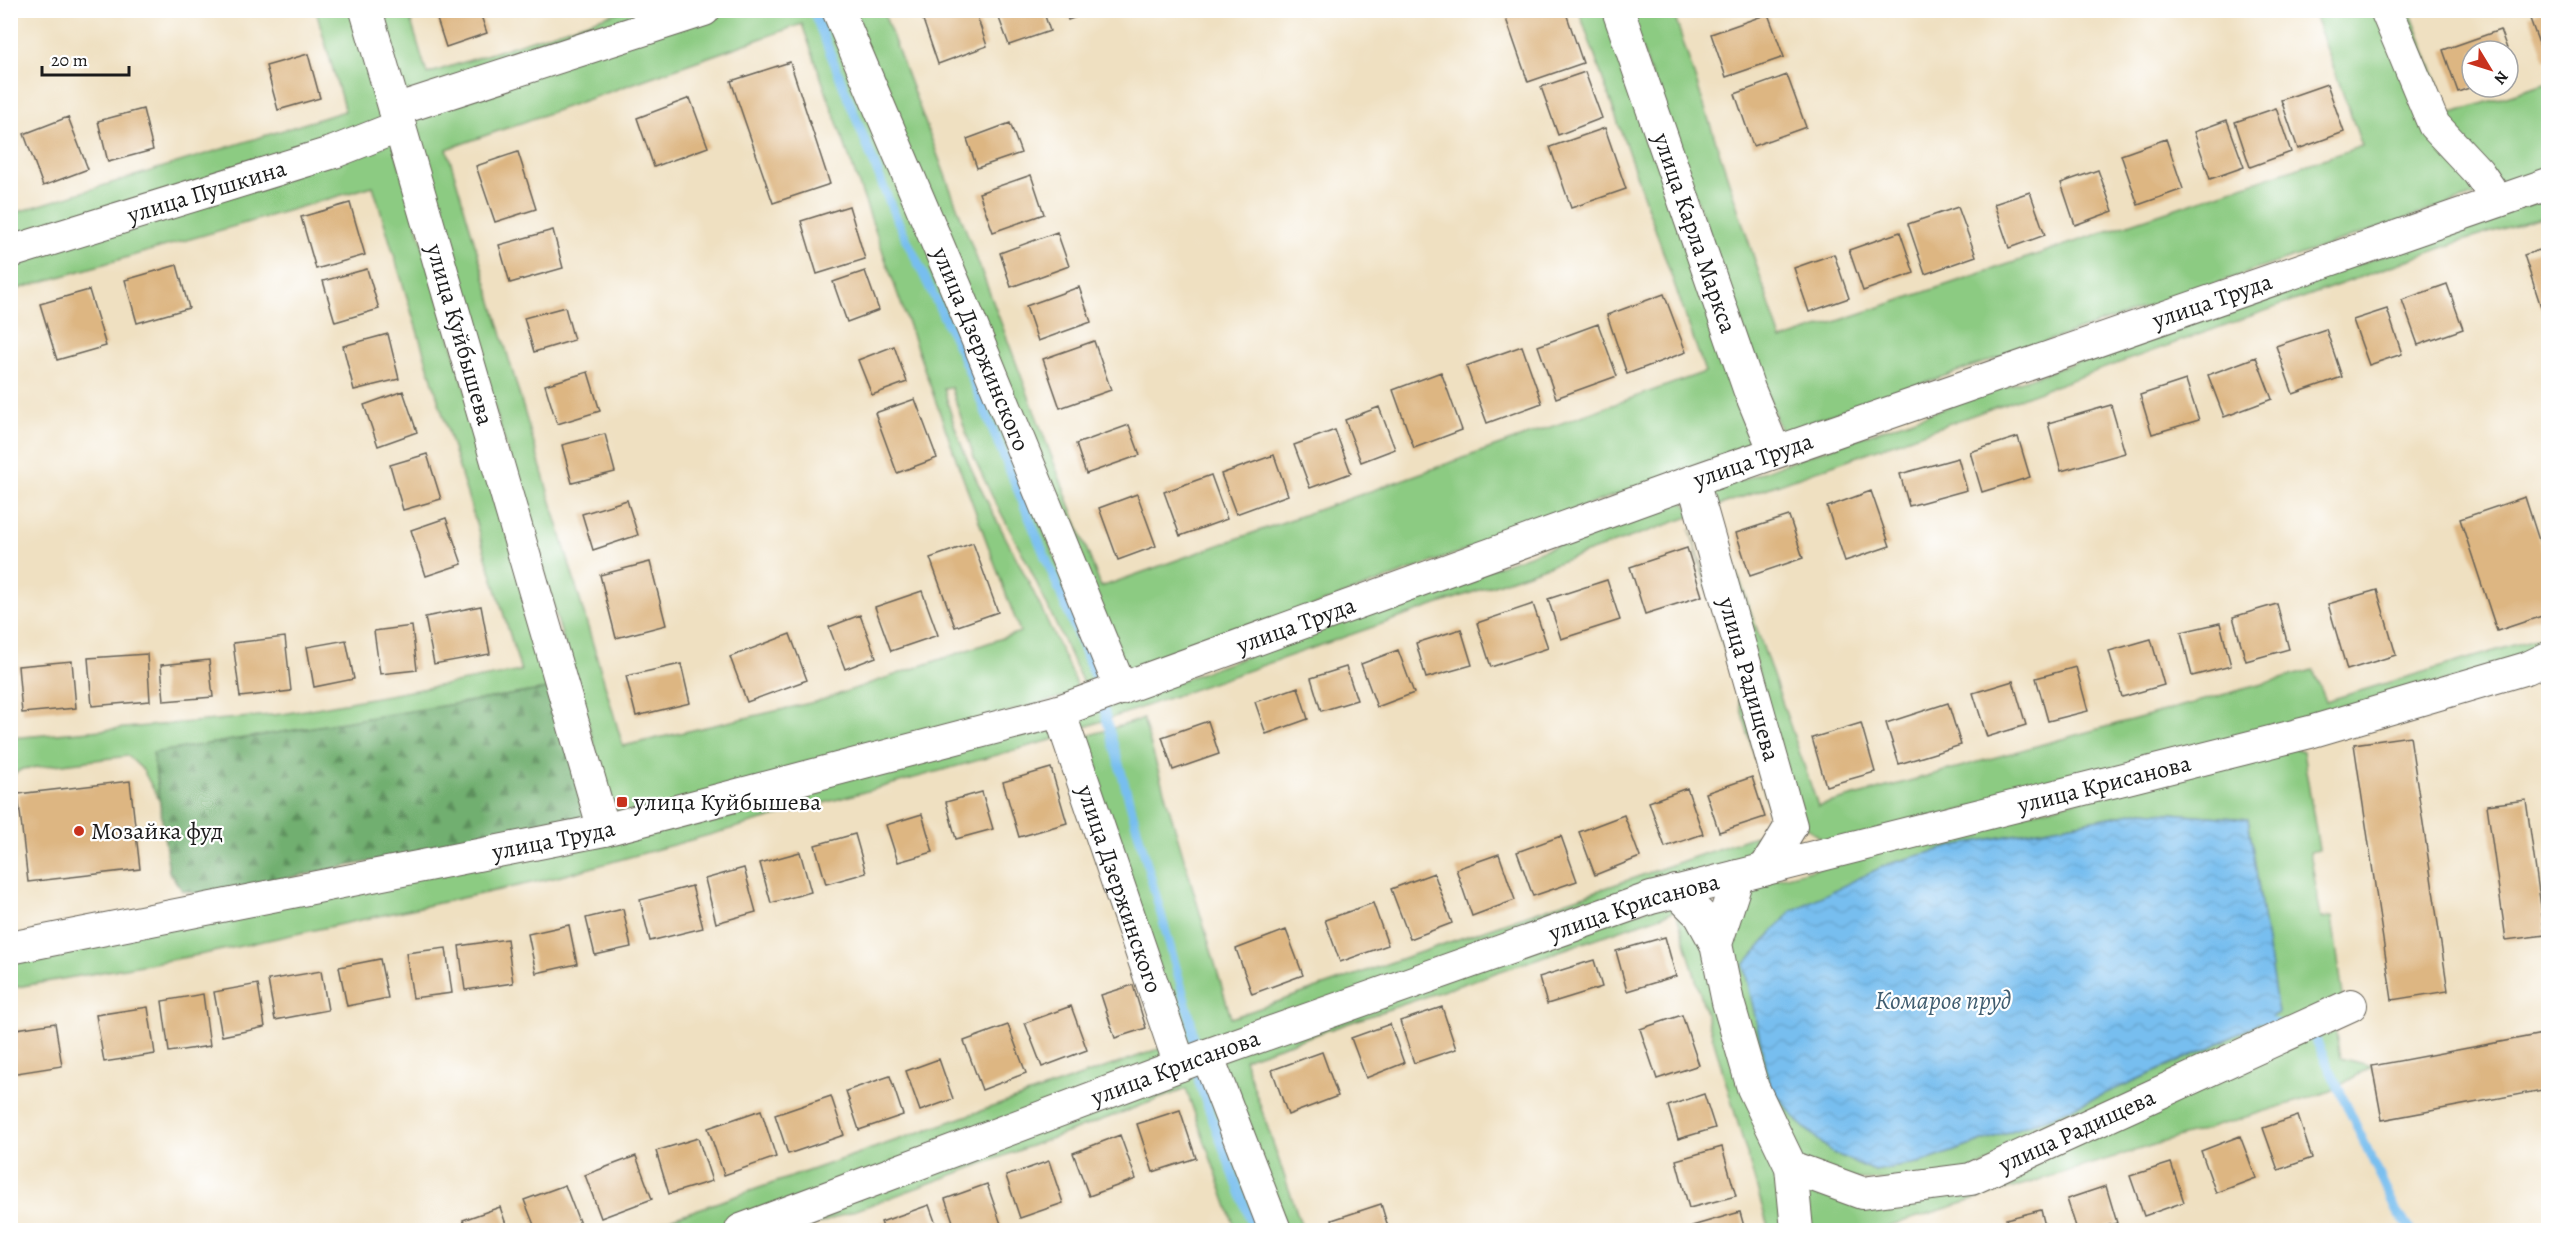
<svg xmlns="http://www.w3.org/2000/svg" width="2559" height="1241" viewBox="0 0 2559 1241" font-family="Alegreya,serif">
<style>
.grass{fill:#8ccb82;stroke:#54744f;stroke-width:1.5;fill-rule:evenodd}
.forest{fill:url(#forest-firs);stroke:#466646;stroke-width:1.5}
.water{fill:url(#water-waves);stroke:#4a6d86;stroke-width:1.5}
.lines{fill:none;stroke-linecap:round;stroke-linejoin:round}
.stream{stroke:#77beef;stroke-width:9}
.building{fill:#ddb682}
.minor-casing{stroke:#666156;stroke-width:34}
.minor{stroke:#fff;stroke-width:32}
.poi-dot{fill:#c8321e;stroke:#fff;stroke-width:2}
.labels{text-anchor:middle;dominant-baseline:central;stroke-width:4.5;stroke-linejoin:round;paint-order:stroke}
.street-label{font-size:24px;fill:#1c1c1c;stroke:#fff}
.poi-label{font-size:24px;fill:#1c1c1c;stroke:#fff;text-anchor:start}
.water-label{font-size:26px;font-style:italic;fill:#405d70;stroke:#fff}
</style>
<defs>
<pattern id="forest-firs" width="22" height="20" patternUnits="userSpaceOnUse" patternTransform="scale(1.5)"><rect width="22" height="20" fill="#71af70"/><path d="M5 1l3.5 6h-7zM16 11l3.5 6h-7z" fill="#5c8e5b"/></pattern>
<pattern id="water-waves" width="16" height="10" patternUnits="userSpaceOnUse" patternTransform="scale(1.5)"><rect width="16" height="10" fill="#77beef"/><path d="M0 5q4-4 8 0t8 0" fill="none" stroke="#66a3cc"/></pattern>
</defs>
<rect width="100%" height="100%" fill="#fff"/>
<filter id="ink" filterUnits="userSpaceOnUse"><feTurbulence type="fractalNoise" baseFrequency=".0167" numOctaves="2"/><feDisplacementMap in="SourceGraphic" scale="12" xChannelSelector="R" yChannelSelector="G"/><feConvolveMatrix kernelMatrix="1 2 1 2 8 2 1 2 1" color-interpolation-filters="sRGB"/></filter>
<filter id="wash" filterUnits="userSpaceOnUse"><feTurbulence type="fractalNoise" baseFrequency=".008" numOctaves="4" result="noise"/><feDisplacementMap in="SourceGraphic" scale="24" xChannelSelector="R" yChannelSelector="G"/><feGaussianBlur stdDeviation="1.35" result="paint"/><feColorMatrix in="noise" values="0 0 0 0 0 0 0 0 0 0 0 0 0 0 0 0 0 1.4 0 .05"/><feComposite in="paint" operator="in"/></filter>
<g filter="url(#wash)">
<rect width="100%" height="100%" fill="#efe0c1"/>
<path class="grass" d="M316,11H353L386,124L11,246V214L345,111Z
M378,11H408L427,74L622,11H688L403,94Z
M721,11H832L1106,682L1089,689L1083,683L1027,562L992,496L975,460L951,387L944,388C958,452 990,507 1020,565C1040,604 1058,645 1077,685L1074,694L628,816L614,811L409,119L419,108ZM802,24L959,467L1020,632L819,701L623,746L447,149Z
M847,11H883L1101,587L1705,372L1579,11H1610L1757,443L1128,674Z
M1628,11H1673L1781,340L2362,146L2313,11H2377L2478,194L1781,432Z
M2394,11H2410L2449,114L2548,83V170L2500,186L2440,121Z
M392,139L553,688L154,753L159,800L143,770L128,756L22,769L11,776V738L283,714L521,671L373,186L11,291V260Z
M2548,198V215L2459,242L1706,510L1711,492L1781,465Z
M1682,500L1695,515L1074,731L1076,718Z
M1718,517L1818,806L2313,670L2326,701L2548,635V648L2497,668L1831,845L1797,821Z
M1690,529L1783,826L1759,865L1186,1056L1077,739L1143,719L1231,1018L1775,829Z
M1053,725L1062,737L554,878L204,954L11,988V961Z
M2290,745L2303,752L2319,850L2310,852L2321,918L2332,917L2344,1003L1968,1172L1862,1186L1794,1158L1758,1088L1725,942L1745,887ZM2143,811L2248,819L2277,1013L2212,1047L2051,1117L1923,1162L1875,1171L1833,1153L1888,864L1958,845Z
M1675,899L1697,918L1785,1168L1790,1230H1769L1676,911L1244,1059L1303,1230H1283L1217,1057Z
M2334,1022L2340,1058L2372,1066L2331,1091L1875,1230H1807L1800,1176L1972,1185Z
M1162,1048L1172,1061L720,1230H638Z
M1203,1063L1268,1230H1236L1186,1089L802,1230H761Z"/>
<path class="forest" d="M553,688L587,818L203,895L182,890L169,872L153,753Z"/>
<path class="water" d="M2143,811L2248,819L2278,1013L2212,1047L2051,1117L1923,1162L1875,1171L1833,1153L1799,1123L1770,1085L1744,965L1791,911L1888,864L1958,845Z"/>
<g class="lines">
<path class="stream" d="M813,10L893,211L962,355L1094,675L1191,1021L1199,1083L1254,1230
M2256,1016L2286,1027
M2304,1034L2315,1038L2397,1212L2411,1230"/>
</g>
<g id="blocks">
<path class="building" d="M434,10H479L487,33L446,47Z
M940,10H975L987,46L938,64L922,17Z
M996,10H1043L1050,31L1009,45Z
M1065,10H1093V11L1068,20Z
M1519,10H1565L1583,63L1528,82L1505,16Z
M2544,10H2548V59L2545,60L2529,16Z
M1768,14L1784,57L1726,77L1711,34Z
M2500,30L2508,51H2472V87L2458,92L2443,50Z
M308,54L320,98L278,110L266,66Z
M790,62L830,184L773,203L731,81Z
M1585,72L1602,118L1558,135L1541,87Z
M1787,75L1806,127L1753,146L1735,94Z
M2327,84L2344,132L2298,149L2281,100Z
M690,98L708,147L654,167L637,118Z
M2276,108L2291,152L2250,167L2235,122Z
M143,109L153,150L108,162L98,121Z
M68,117L88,169L43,186L24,134Z
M2227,120L2244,167L2210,179L2194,132Z
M1010,123L1021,153L977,168L967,139Z
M1605,128L1626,189L1571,208L1550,147Z
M2166,139L2183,189L2138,205L2121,155Z
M518,152L536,209L495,222L476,166Z
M2098,170L2113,211L2075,225L2061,183Z
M1031,175L1044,214L993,232L979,193Z
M2030,192L2045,235L2009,248L1994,204Z
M350,203L365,255L316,269L301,217Z
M849,206L865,259L817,274L801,221Z
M1958,207L1976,256L1925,274L1908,224Z
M553,230L563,268L510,283L499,245Z
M1057,232L1069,266L1011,287L1000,253Z
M1900,232L1914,273L1863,291L1849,250Z
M2548,247V311L2543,313L2524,255Z
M1834,254L1849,298L1809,312L1794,268Z
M177,265L189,308L137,323L125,280Z
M367,269L379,309L335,322L323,281Z
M865,271L879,310L847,322L833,282Z
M2447,284L2463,329L2418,345L2402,300Z
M1079,287L1091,322L1038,341L1026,306Z
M89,290L106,346L57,360L40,304Z
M1664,294L1686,352L1627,374L1607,315Z
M565,307L574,340L534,352L524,318Z
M2387,309L2402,354L2369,365L2353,320Z
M1598,324L1617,376L1556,398L1538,346Z
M2326,329L2342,377L2293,394L2276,346Z
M388,334L399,379L354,390L343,346Z
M1094,341L1111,390L1060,408L1043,359Z
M894,346L907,382L872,395L858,360Z
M1522,346L1542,403L1487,423L1466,366Z
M2256,357L2272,399L2224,417L2208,375Z
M588,372L600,411L557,424L545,385Z
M1441,372L1462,430L1414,448L1393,390Z
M2186,380L2199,420L2152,434L2140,395Z
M403,391L417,432L378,446L364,405Z
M915,399L937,458L897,473L875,413Z
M2111,405L2125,453L2061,471L2048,423Z
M1379,407L1395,449L1361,462L1345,420Z
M1129,425L1140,455L1086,474L1076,444Z
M1335,430L1351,473L1310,488L1294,445Z
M605,434L615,472L572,483L562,445Z
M2018,437L2030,477L1982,492L1970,452Z
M427,454L441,499L403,510L390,465Z
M1274,455L1288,495L1236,514L1221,474Z
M1958,458L1967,490L1909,506L1900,474Z
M1211,475L1227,519L1180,536L1164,492Z
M1871,491L1890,546L1845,561L1827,507Z
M1137,494L1156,546L1118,560L1099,508Z
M2525,497L2548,568V614L2497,631L2460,519Z
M627,500L638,535L593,550L582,514Z
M1789,516L1803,558L1750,576L1736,533Z
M446,518L462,564L426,576L411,530Z
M973,543L998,612L955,627L930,558Z
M1687,548L1702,596L1645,614L1630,567Z
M650,562L666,625L616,638L600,575Z
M1607,580L1620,620L1561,639L1548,599Z
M2377,590L2396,655L2347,670L2328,604Z
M922,591L938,635L891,651L875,607Z
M1533,604L1548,648L1491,667L1477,623Z
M2277,604L2289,649L2246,661L2233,617Z
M481,606L490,654L434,664L425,617Z
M860,615L876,657L845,669L829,627Z
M2220,623L2231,666L2192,676L2181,632Z
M412,626L417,670L380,674L374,631Z
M1461,629L1472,665L1426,678L1416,643Z
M790,634L807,680L747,702L730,657Z
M285,637L291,691L240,697L233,643Z
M2151,639L2164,685L2122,697L2109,651Z
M346,640L354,679L314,687L307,647Z
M1398,650L1414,693L1377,707L1361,664Z
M147,654L150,701L92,706L88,658Z
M209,660L213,697L164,701L161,665Z
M72,661L76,708L22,713L18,666Z
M681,664L690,703L636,716L626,676Z
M1346,667L1357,700L1321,711L1311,678Z
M2076,667L2088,711L2048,721L2036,678Z
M2013,681L2026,725L1987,737L1973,693Z
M1298,687L1308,719L1266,734L1255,702Z
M1948,703L1961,745L1899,764L1886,723Z
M1208,721L1219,754L1173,770L1162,737Z
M1861,723L1875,772L1826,786L1812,738Z
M2410,736L2448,991L2392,1000L2354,744Z
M1051,768L1067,823L1019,837L1003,782Z
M1752,777L1765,817L1719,832L1706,793Z
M130,781L140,869L28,882L18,794Z
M1687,788L1703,834L1665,847L1649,802Z
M982,792L993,829L956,839L946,802Z
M2526,800L2545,935L2506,940L2487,805Z
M922,814L933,852L898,862L886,825Z
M1624,815L1640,857L1595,875L1579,832Z
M855,834L866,873L826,884L815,845Z
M1561,836L1577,881L1533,896L1517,852Z
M800,852L811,892L771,903L760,863Z
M1499,854L1515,900L1472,916L1456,869Z
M744,868L756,912L716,923L705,879Z
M1434,873L1452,923L1410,939L1391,889Z
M692,886L703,928L650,941L640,900Z
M1373,903L1388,945L1340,962L1325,920Z
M623,909L631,947L595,955L586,918Z
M569,925L577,964L536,973L528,934Z
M1286,930L1303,975L1252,994L1236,949Z
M1665,937L1676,976L1627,991L1616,951Z
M507,939L513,983L465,990L459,946Z
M446,948L452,993L413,998L406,953Z
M380,959L388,998L347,1006L339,967Z
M1594,960L1602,987L1547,1004L1539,977Z
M321,971L328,1010L275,1020L268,980Z
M258,984L265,1027L222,1036L214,992Z
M1133,985L1146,1028L1115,1038L1101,995Z
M203,994L210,1046L169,1052L162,1001Z
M1071,1006L1087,1050L1042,1067L1025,1023Z
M148,1007L155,1054L104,1062L96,1015Z
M1442,1007L1456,1049L1414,1063L1400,1021Z
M1682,1015L1699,1065L1657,1079L1640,1029Z
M55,1023L62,1066L11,1074L10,1030Z
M1390,1024L1404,1063L1366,1078L1351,1038Z
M1008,1025L1026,1073L982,1090L964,1041Z
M2548,1033V1089L2382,1120L2372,1066Z
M1322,1052L1338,1096L1288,1115L1272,1070Z
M939,1059L953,1099L920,1111L906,1071Z
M890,1076L903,1115L859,1130L846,1091Z
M1704,1094L1715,1128L1678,1139L1668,1106Z
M831,1096L844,1135L788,1154L775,1115Z
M761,1110L776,1157L724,1175L708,1128Z
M1180,1110L1196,1158L1153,1172L1137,1124Z
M2298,1116L2312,1158L2278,1170L2263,1128Z
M1120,1135L1136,1179L1089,1196L1073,1153Z
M2240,1136L2256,1178L2216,1193L2201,1151Z
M698,1138L712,1181L669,1194L656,1151Z
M1722,1147L1736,1196L1689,1208L1676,1160Z
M636,1156L652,1199L601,1218L585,1175Z
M1049,1161L1063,1203L1020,1218L1006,1176Z
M2171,1163L2184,1202L2144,1216L2130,1176Z
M987,1184L1002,1227L994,1230H956L945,1199Z
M565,1185L580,1224L563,1230H536L524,1200Z
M2106,1186L2117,1223L2093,1230H2077L2067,1199Z
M1381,1204L1389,1230H1336L1332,1220Z
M929,1205L938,1230H884L881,1222Z
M500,1207L508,1230H467L463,1220Z
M2041,1210L2046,1230H2009L2006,1219Z
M1740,1212L1745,1230H1693L1692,1226Z"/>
</g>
</g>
<g filter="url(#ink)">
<use href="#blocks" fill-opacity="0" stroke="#666156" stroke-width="1.5"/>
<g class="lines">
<defs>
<g id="minor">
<path id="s1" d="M366,10L604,830"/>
<path id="s2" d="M838,10L955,285L1121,689"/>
<path id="s3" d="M1618,10L1749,389L1775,452"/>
<path d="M2386,10L2434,125L2478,172L2498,201"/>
<path d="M395,110L704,10"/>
<path id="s4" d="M10,252L334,152L400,126"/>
<path id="s5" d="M1693,481L1791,826L1764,870"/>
<path id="s6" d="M1059,711L1180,1065"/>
<path d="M1738,876L1716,944L1728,1002L1753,1088L1791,1167L1797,1230"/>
<path d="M1676,891L1700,915L1716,944"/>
<path id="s7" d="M10,948L604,830L1059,711L1693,481L2548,184"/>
<path d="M1207,1055L1275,1230"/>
<path id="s8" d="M1791,1167L1862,1193L1971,1179L2351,1005"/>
<path id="s9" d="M741,1230L1207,1055L1651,898L2310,732L2527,668L2548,658"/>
</g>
</defs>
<use href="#minor" class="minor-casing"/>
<use href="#minor" class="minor"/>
</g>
</g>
<g class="poi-dot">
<rect x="616" y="796" width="12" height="12" rx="3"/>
<circle cx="79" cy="831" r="6"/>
</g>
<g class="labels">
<g class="street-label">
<text stroke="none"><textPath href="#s4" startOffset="206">улица Пушкина</textPath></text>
<text stroke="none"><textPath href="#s3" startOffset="236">улица Карла Маркса</textPath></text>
<text stroke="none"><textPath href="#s7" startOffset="2300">улица Труда</textPath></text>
<text stroke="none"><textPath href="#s1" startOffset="338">улица Куйбышева</textPath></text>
<text stroke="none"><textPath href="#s2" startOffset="368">улица Дзержинского</textPath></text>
<text stroke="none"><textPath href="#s7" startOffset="1814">улица Труда</textPath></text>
<text stroke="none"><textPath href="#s7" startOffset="1328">улица Труда</textPath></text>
<text stroke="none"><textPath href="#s5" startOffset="206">улица Радищева</textPath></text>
<text stroke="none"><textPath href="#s9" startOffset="1436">улица Крисанова</textPath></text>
<text stroke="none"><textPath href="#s7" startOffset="554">улица Труда</textPath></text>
<text stroke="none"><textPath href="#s6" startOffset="188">улица Дзержинского</textPath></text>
<text stroke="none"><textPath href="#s9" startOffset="950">улица Крисанова</textPath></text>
<text stroke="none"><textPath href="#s9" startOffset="464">улица Крисанова</textPath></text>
<text stroke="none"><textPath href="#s8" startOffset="302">улица Радищева</textPath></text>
</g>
<g class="poi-label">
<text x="634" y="802">улица Куйбышева</text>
<text x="91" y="831">Мозайка фуд</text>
</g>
<g class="water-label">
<text x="1943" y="1000">Комаров пруд</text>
</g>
</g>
<rect width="2559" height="1241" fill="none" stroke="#fff" stroke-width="36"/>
<g transform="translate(2490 69) rotate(128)"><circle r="28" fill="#ffffff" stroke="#a4a4a4" stroke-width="1.5"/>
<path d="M0-4.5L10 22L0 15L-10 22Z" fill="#c8321e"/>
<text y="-9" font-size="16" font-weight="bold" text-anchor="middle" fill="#1c1c1c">N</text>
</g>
<path d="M42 66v9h87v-9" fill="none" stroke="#1c1c1c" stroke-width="3"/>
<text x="51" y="66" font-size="18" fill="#1c1c1c" stroke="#ffffff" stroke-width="4.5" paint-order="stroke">20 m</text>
</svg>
